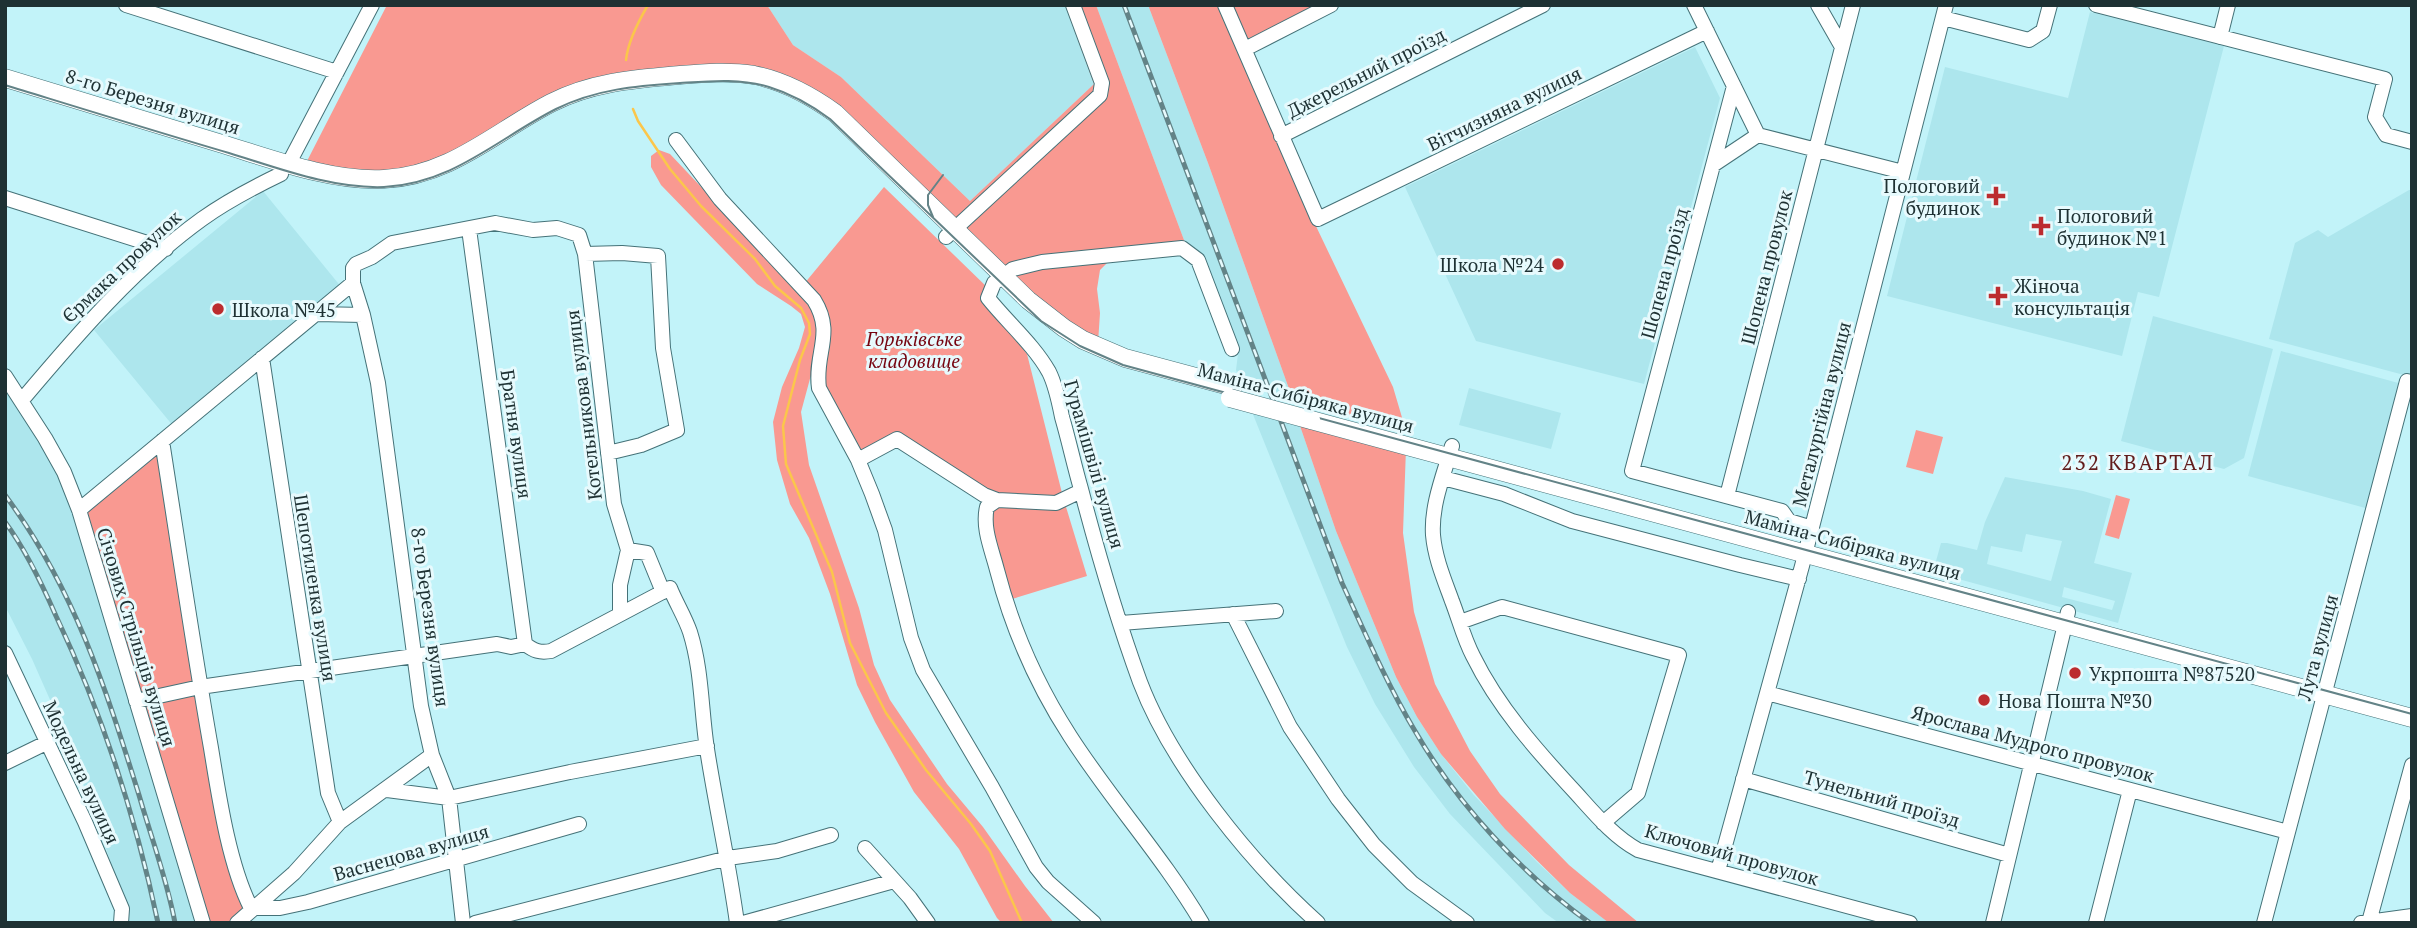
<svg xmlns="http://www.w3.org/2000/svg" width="2417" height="928" viewBox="0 0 2417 928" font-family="'PT Serif',serif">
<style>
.built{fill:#ade6ed;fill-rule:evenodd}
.green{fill:#f99991}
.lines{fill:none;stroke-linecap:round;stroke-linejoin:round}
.stream{stroke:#fbc64b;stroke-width:2.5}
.minor-casing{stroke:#457278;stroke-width:16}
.major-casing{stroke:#457278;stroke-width:19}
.minor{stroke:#fff;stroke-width:14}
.major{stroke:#fff;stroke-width:18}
.tram{stroke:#638387;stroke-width:2}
.rail-casing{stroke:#638387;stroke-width:5}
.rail{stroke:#e7fafd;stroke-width:2.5;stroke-dasharray:8;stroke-linecap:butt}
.major-bridge-casing{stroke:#457278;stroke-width:19;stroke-linecap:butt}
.major-bridge{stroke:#fff;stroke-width:18}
.poi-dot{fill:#bc2c2f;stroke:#e7fafd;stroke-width:2.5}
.labels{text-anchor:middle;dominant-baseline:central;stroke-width:6;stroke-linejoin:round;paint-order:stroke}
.street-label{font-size:19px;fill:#1e3133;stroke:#e7fafd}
.poi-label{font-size:19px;fill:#1e3133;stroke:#e7fafd;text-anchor:start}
.park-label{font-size:19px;font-style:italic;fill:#75030f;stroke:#e7fafd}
.neighbourhood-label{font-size:21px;letter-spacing:2px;fill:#621d1c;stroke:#e7fafd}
</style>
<rect width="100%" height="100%" fill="#c2f3f9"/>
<path class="built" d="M767,5H1065L1094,84L970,201L841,77L793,45Z
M1096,5H1148L1208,163L1293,400L1242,386L1236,370L1238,354L1201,258L1187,248Z
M2090,12L2224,46L2159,297L2138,292L2122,356L1887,296L1945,67L2068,98Z
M1695,47L1720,98L1644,384L1476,341L1405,187Z
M2409,190H2412V373L2404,375L2269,339L2295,243L2318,230L2328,237Z
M263,191L342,288L174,427L94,330Z
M2153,316L2273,349L2244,458L2224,469L2121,441Z
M2281,351L2402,384L2369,509L2248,476Z
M5,384L59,474L73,512L197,923H128L127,909L70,745L32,659L5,606Z
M1469,388L1561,413L1551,449L1459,425Z
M1250,407L1298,420L1336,531L1396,677L1417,717L1441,754L1473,794L1537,862L1570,893L1609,923H1559L1545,913L1450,814L1414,767L1375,704L1347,647Z
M2005,477L2083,491L2111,499L2094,563L2132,573L2118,623L1933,572L1941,543H1947L1977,550L1985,522ZM2026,534L2062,541L2051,581L1987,564L1991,546L2022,552ZM2064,587L2115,601L2112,610L2062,597Z"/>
<path class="green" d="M387,5H767L793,45L841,77L970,201L1094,84L1065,5H1096L1187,248L1111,259L1100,270L1097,289L1100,313L1098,343L1066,325L790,82L611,78L454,157L383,176L306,163Z
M1148,5H1324L1241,47L1314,222L1393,387L1406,431L1293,400L1208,163Z
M659,150L670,154L774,264L813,311L818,333L811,375L801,412L809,465L859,608L874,665L890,700L947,784L983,827L1025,886L1054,923H1002L997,918L959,849L914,792L875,722L857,685L830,594L809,538L790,504L777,460L773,422L782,387L799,348L805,327L801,314L791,306L757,284L661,185L651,167V156Z
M884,187L990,290L991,308L1027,354L1063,497L1087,576L1009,600L988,518L999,503L904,437L859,456L822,387L828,328L804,284Z
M1298,420L1406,448L1403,533L1414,612L1435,684L1470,751L1500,794L1569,865L1639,923H1609L1570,893L1505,829L1441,754L1417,717L1396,677L1336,531Z
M1916,430L1943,437L1933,474L1906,467Z
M158,451L245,907L229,923H208L85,512Z
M2116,495L2130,499L2119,539L2105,535Z"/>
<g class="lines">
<path class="stream" d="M626,60C628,41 638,22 648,5
M633,109L638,121L670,169L701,206L755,259L775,286L801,308L809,323L810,334L800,360L783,426L786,464L832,572L850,643L886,713L926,770L971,824L990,851L1022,923"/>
<defs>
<path id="minor" d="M126,5L337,72
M1225,5L1318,219L1707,31
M1694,5L1758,135L1903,172
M1818,5L1842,47
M2096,5L2385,79L2375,117L2386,135L2412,142
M1943,18L2029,40L2043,31L2050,5
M2220,37L2228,5
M1245,49L1331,5
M1734,86L1632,471L1782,511L1789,521L1812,528
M1281,136L1543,5
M676,140L720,199L814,300C835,334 814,353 819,388L858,460L872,494L885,530L911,638L923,670L992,787L1036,867L1048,882L1094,923
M289,163L372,5
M1713,165L1758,135
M5,198L166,249
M469,229L525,644
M946,237L1100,95L1102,83L1073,5
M585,254L622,253L658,256L663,348L677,430L641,445L608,453
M317,314L363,315L353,283V268L356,264L372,257L392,243L495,223L533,230L557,228L579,235L585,254L614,504L628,550L620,585V613
M363,315L378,383L421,706L432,755L449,798L463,923
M1232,349L1198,260L1182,248L1042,262L1013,269L994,283L988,298C1007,322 1034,345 1049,372C1056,386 1059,402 1062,417C1069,441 1074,465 1081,489C1098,554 1117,619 1140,682C1172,766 1251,863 1318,923
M262,358L328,793L340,822
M5,376L45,438L64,472L79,510L203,923
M22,400C76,336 134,268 202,219C227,201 254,187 281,174
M162,441C178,543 193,646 211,748C219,797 229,865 251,908H280L308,902L579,824
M1452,446C1444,474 1431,505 1433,535C1435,558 1444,579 1452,601C1459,619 1464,639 1473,656C1498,707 1537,751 1576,793C1595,814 1613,836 1638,850L1910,923
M858,460L897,439L984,495L997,500L1056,503L1081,491
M1443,478L1504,494L1572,521L1740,565L1799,579
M1727,496L1853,5
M997,500L987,507C982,528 992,550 997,570C1012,628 1037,685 1070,736C1111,800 1163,857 1202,923
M79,510L353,283
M628,550L647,553L663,592
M1233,614L1290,727L1338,799L1374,845L1412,883L1467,923
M1460,622L1502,607L1679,655L1638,793L1603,823
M1121,623L1276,611
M525,644C534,651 540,653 551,651L670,588C676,603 685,617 690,632C702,670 701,710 707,749C716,807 729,864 737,923
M5,653L85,822L122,909L121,923
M1767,693L2288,832
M136,701L200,687L497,644L511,647L525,644
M5,763L48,742
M1743,779L2009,855
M387,790L449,798L570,772L707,746
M865,848L910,898L928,923
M1718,871L1802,566L1946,5
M2369,922L2412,765
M237,923L294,873L340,822L432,755
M475,923L728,858L777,851L831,835
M743,923L894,881
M1993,923L2068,612
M2096,923L2130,790
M2264,923L2407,381L2412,382
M2361,923L2412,916"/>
<path id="major" d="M5,78C76,100 148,121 219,143C269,158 331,182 384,179C450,176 495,132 551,103C592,82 635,79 680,75C704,73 729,71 754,75C784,81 810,95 835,113L1028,300L1064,328L1083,340L1125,358L1233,387
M1311,420L2412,718"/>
</defs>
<use href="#minor" class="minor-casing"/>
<use href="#major" class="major-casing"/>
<use href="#minor" class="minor"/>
<use href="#major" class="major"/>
<path class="tram" d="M5,85C80,108 154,131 229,153C278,168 332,189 384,187C454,183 497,139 556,109C596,89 636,86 680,83C710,81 740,78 769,87C792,94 811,105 830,119L1041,321L1080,346L1123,365L2412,714
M933,217L928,205V195L943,175"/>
<defs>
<path id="rail" d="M1124,5L1342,583C1365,633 1387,684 1415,731C1458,805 1521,873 1590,923
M5,495C74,588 105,686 139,795C151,837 167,879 175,923
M5,522C26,550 42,584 56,616C102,713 136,818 158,923"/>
</defs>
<use href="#rail" class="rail-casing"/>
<use href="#rail" class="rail"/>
<defs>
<path id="major-bridge" d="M1230,398L1311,420"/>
</defs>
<use href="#major-bridge" class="major-bridge-casing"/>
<use href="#major-bridge" class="major-bridge"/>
</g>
<g class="poi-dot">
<path d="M1992.5 185.5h7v7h7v7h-7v7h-7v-7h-7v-7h7z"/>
<path d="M2037.5 215.5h7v7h7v7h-7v7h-7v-7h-7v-7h7z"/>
<circle cx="1558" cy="264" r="7"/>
<path d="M1994.5 285.5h7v7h7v7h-7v7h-7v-7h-7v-7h7z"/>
<circle cx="218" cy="309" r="7"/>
<circle cx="2075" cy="673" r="7"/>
<circle cx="1984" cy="700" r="7"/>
</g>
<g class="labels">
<g class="street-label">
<text transform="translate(1366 72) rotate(-27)">Джерельний проїзд</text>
<text transform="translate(153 101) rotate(17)">8-го Березня вулиця</text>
<text transform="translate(1504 108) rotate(-26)">Вітчизняна вулиця</text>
<text transform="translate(121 266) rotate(-43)">Єрмака провулок</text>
<text transform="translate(1766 267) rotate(-76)">Шопена провулок</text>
<text transform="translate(1664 273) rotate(-75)">Шопена проїзд</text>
<text transform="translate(1306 397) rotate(15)">Маміна-Сибіряка вулиця</text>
<text transform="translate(583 405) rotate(-97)">Котельникова вулиця</text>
<text transform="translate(1821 414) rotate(-76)">Металургійна вулиця</text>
<text transform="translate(517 434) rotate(82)">Братня вулиця</text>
<text transform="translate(1095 464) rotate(74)">Гурамішвілі вулиця</text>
<text transform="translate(1853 544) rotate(15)">Маміна-Сибіряка вулиця</text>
<text transform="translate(316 588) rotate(81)">Шепотиленка вулиця</text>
<text transform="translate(431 617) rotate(82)">8-го Березня вулиця</text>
<text transform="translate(137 637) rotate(73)">Січових Стрільців вулиця</text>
<text transform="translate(2317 647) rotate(-75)">Лута вулиця</text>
<text transform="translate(2033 743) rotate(15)">Ярослава Мудрого провулок</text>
<text transform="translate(82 772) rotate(65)">Модельна вулиця</text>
<text transform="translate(1882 798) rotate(16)">Тунельний проїзд</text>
<text transform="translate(411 852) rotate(-16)">Васнецова вулиця</text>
<text transform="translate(1732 854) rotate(16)">Ключовий провулок</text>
</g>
<g class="poi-label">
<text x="1980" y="185" text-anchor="end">Пологовий<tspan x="1980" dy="22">будинок</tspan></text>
<text x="2057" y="215">Пологовий<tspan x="2057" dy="22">будинок №1</tspan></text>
<text x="1544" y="264" text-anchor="end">Школа №24</text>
<text x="2014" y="285">Жіноча<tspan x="2014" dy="22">консультація</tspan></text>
<text x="232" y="309">Школа №45</text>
<text x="2089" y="673">Укрпошта №87520</text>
<text x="1998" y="700">Нова Пошта №30</text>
</g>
<g class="park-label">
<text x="914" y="338">Горьківське<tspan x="914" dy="22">кладовище</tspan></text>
</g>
<g class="neighbourhood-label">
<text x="2138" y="462">232 КВАРТАЛ</text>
</g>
</g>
<rect width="2417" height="928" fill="none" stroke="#1e3133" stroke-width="14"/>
</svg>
